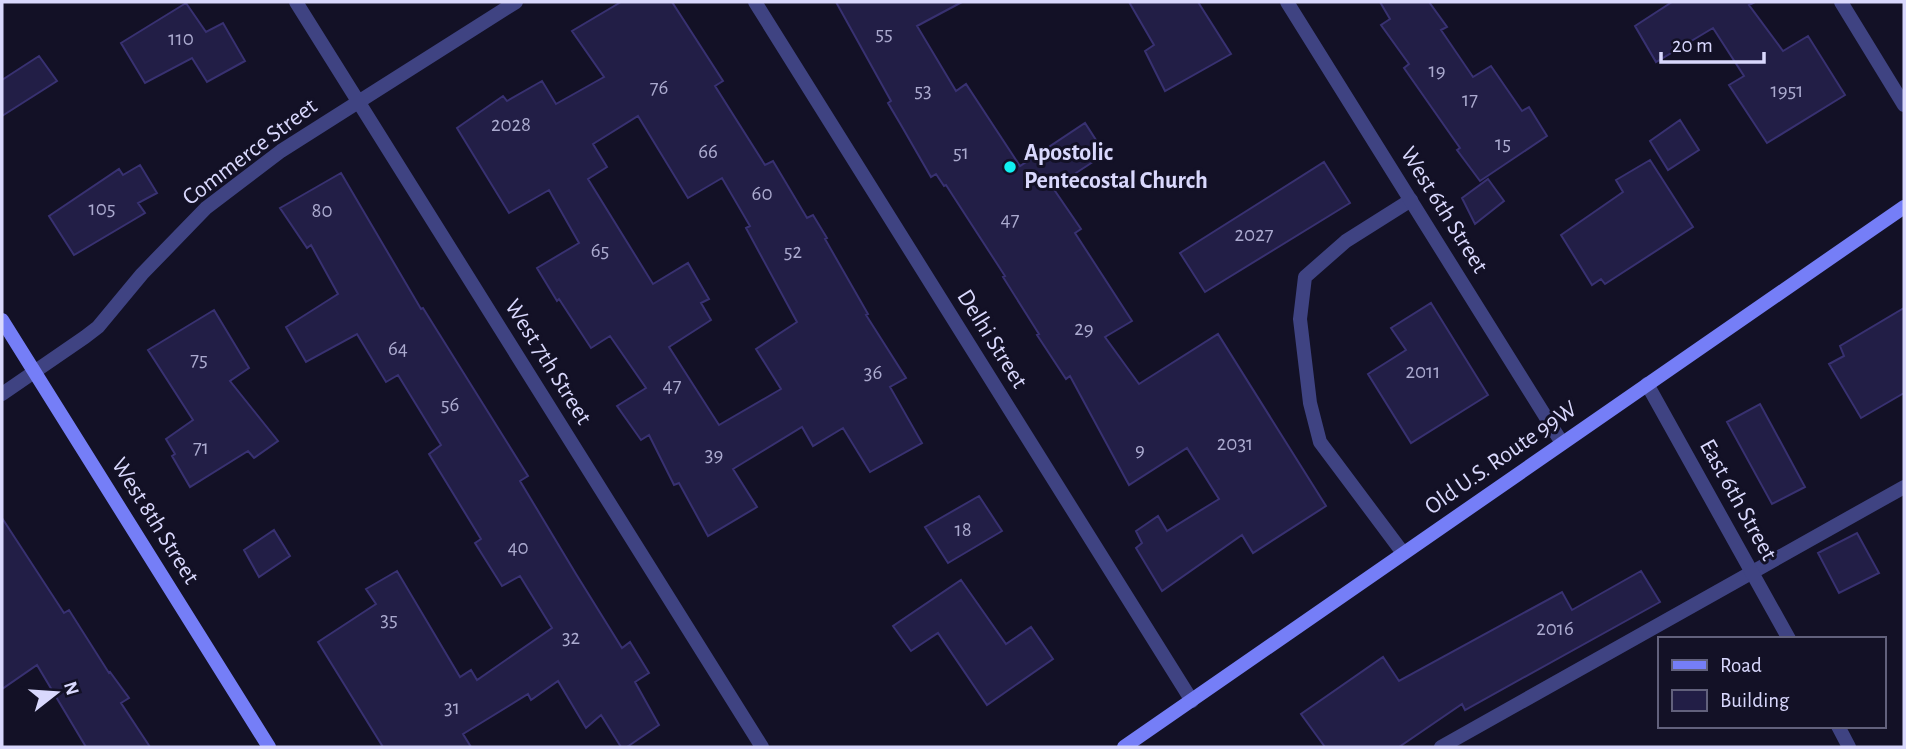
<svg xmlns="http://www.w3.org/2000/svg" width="1906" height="749" viewBox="0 0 1906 749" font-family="'Alegreya Sans',sans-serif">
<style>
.building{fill:#221e46;stroke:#383171;stroke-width:2;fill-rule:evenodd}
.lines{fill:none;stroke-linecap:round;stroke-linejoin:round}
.lane{stroke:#3f4382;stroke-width:14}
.street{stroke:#3f4382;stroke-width:14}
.secondary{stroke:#757ef7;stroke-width:14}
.poi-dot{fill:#10f0f1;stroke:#131126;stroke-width:2.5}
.labels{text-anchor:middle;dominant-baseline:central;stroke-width:6;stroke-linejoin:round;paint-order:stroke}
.number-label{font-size:21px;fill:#abaacf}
.street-label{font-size:24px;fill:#d9d8fd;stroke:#131126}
.poi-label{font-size:24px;font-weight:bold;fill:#d9d8fd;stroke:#131126;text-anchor:start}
</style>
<rect width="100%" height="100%" fill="#131126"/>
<path class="building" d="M621,2H672L723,81L715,86L765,165L773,161L807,218L813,215L827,238L825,239L868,314L866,315L906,378L890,387L922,443L870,472L843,428L813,446L802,427L733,469L757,507L708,536L679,483L674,485L649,435L641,440L617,406L646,388L610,336L591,348L559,299L557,301L537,268L579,243L549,190L509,213L457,128L503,96L507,101L542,81L556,104L604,77L572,31ZM638,116L688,198L722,178L750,226L746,228L797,322L756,349L781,389L719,425L669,347L711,320L701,303L709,299L688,263L653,284L588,179L607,167L593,144Z
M836,2H962L917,26L956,91L966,84L1020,166L1085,123L1105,154L1053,188L1081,229L1075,233L1132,321L1105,337L1139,384L1218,334L1326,506L1253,553L1242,535L1162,591L1136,548L1142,543L1136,531L1158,516L1167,531L1219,499L1187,448L1129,485L1070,376L1066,379L1037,335L1039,334L1003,277L1005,276L946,185L944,186L936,174L931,177L901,125L888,103L891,101Z
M1129,2H1198L1231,54L1165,91L1145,51L1154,45Z
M1380,2H1429L1447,27L1441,30L1473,77L1491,66L1522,111L1529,107L1547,136L1480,181L1457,150L1460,148L1404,68L1409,64L1381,25L1390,19Z
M1672,2H1755L1749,5L1783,51L1808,36L1845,95L1767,143L1729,85L1744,76L1713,28L1656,62L1635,26Z
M186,3L206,32L223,23L245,61L207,82L192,58L145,83L121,43Z
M39,56L57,81L2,116V80Z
M1680,120L1699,150L1668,170L1650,141Z
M1650,160L1693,227L1605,284L1601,279L1592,285L1561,235L1623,192L1616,180Z
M1324,162L1350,203L1205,292L1180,253Z
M140,165L157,193L138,203L145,213L74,255L49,216L119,169L123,175Z
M341,173L421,309L423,308L528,476L520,481L576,574L622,648L630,642L649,673L635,682L659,725L627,747H621L601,715L586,728L558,681L531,700L528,694L463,734L471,747H383L318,642L376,604L366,589L397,571L460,677L471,670L477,680L552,628L520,576L502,586L475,543L481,539L429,454L441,445L398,375L386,382L357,334L306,362L286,327L338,294L311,245L307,248L280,208Z
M1488,179L1504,201L1475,224L1462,198Z
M1431,303L1488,395L1411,443L1368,374L1406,350L1391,328Z
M1904,308V393L1861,418L1829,364L1844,356L1840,346Z
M214,310L249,368L230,381L278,441L254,458L248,451L190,487L172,456L175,454L166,439L193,420L148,350Z
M1760,404L1805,487L1772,504L1727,422Z
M979,496L1002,531L948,563L925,527Z
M2,518L64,613L69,610L109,673L110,672L129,698L121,703L150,747H86L37,665L2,689Z
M274,530L290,556L259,577L244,550Z
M1857,533L1879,573L1839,593L1818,553Z
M1641,571L1660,602L1465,710L1462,704L1399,747H1325L1301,714L1383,657L1399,681L1562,592L1572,610Z
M961,580L1006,644L1031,627L1053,659L987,705L938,633L911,651L893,626Z"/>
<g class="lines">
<path class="lane" d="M1403,553L1320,442L1310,403L1300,319L1305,277L1346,241L1411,200
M1441,747L1904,487"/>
<path class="street" d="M296,2L762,747
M755,2L1192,701
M1287,2L1562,443
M1841,2L1904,105
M1647,384L1789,639
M2,394L85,337L98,327L142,274L206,208L281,151L516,2
M1838,726L1849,747"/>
<path class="secondary" d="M2,320L269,747
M1124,747L1904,207"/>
</g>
<circle class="poi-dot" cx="1010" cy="167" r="7"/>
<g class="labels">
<g class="number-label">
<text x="884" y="33">55</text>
<text x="181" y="38">110</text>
<text x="1437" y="70">19</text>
<text x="659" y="87">76</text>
<text x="923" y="90">53</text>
<text x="1787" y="90">1951</text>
<text x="1470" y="99">17</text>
<text x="511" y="124">2028</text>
<text x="1503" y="143">15</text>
<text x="708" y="151">66</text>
<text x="961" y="152">51</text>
<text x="762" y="193">60</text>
<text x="102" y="208">105</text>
<text x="322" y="210">80</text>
<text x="1010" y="219">47</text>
<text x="1254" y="234">2027</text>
<text x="600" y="250">65</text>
<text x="793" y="251">52</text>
<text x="1084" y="328">29</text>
<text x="398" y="348">64</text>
<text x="199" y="359">75</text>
<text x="1423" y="371">2011</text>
<text x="873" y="372">36</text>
<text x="672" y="385">47</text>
<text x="450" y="404">56</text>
<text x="1235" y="443">2031</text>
<text x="201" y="447">71</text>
<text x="1140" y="449">9</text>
<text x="714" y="454">39</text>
<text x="963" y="529">18</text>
<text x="518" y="547">40</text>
<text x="389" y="619">35</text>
<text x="1555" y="628">2016</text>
<text x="571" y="637">32</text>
<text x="452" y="707">31</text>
</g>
<g class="street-label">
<text transform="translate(250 152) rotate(-37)">Commerce Street</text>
<text transform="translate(1444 210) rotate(58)">West 6th Street</text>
<text transform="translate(992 339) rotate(58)">Delhi Street</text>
<text transform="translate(548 362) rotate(58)">West 7th Street</text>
<text transform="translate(1501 458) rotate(-35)">Old U.S. Route 99W</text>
<text transform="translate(1738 500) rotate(61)">East 6th Street</text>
<text transform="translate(155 521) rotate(58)">West 8th Street</text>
</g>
<g class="poi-label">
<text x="1024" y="153">Apostolic<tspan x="1024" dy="28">Pentecostal Church</tspan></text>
</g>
</g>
<rect width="1906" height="749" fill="none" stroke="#d9d8fd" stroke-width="7"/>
<rect x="1658" y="637" width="228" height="91" fill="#131126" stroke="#62617c" stroke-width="2"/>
<rect x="1672" y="660" width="35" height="10" fill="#757ef7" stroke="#62617c" stroke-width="2"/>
<text x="1720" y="672" font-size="21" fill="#d9d8fd">Road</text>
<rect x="1672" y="690" width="35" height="21" fill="#221e46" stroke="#62617c" stroke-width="2"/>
<text x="1720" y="707" font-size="21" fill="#d9d8fd">Building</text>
<g transform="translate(56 693) rotate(73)" stroke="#131126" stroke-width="5" paint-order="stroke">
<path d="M0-5L12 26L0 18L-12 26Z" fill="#d9d8fd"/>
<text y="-10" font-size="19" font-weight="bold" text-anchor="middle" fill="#d9d8fd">N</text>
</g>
<path d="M1661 52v10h103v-10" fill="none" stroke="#d9d8fd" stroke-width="3.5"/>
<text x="1672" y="52" font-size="21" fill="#d9d8fd" stroke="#131126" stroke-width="5" paint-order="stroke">20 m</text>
</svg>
